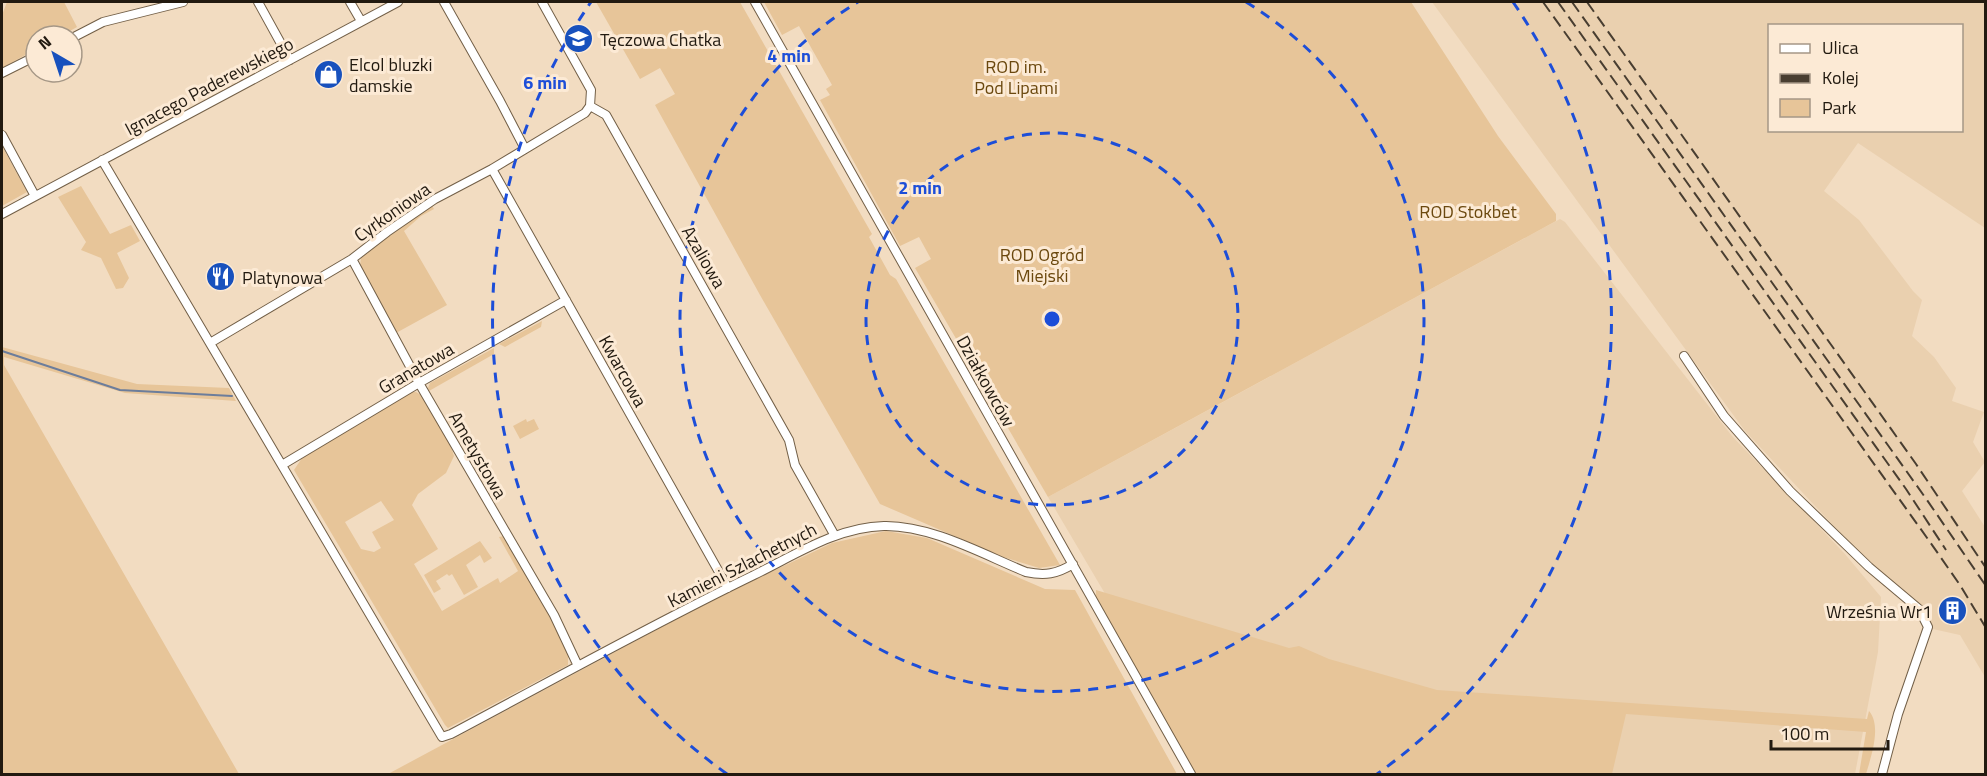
<svg xmlns="http://www.w3.org/2000/svg" width="1987" height="776" viewBox="0 0 1987 776" font-family="'Titillium Web',sans-serif">
<style>
.built{fill:#ead0af;fill-rule:evenodd}
.green{fill:#e7c599;fill-rule:evenodd}
.lines{fill:none;stroke-linecap:round;stroke-linejoin:round}
.stream{stroke:#6c7d9b;stroke-width:2}
.minor-casing{stroke:#725f47;stroke-width:10}
.minor{stroke:#fff;stroke-width:8}
.rail{stroke:#493e31;stroke-width:2;stroke-dasharray:12 6;stroke-linecap:butt}
.ring{fill:none;stroke:#1d4ed8;stroke-width:3;stroke-dasharray:10 8}
.labels{text-anchor:middle;dominant-baseline:central;stroke-width:6;stroke-linejoin:round;paint-order:stroke}
.poi-label{font-size:18px;fill:#221a10;stroke:#fcead5;text-anchor:start}
.park-label{font-size:18px;fill:#6b480e;stroke:#fcead5}
.street-label{font-size:18px;fill:#221a10;stroke:#fcead5}
.centre{fill:#1d4ed8;stroke:#fcead5;stroke-width:3}
.ring-label{font-size:18px;text-anchor:middle;font-weight:bold;fill:#1d4ed8;stroke:#fcead5;stroke-width:6;stroke-linejoin:round;paint-order:stroke}
</style>
<rect width="100%" height="100%" fill="#f2dcc1"/>
<path class="built" d="M1432,2H1985V228L1858,143L1824,191L1859,220L1913,291L1922,300L1912,336L1934,357L1956,388L1952,401L1984,412L1973,442L1985,462L1962,491L1985,527V677L1960,635L1933,629L1885,581L1745,431ZM1770,26H1962V130H1770Z
M1560,219L1565,222L1732,436L1844,553L1881,597L1878,652L1855,774H1608L1448,701L1107,597L1048,497Z"/>
<path class="green" d="M7,2H64L77,27L61,36H36V49L2,68V15Z
M596,2H740L872,234L869,237L890,275L896,279L1060,565L1039,568L1003,557L880,504L760,295L655,105L675,94L660,68L640,79Z
M764,2H1411L1498,136L1556,214V221L1048,497L915,268L931,259L919,237L900,246L820,100L830,95L826,89L832,85L799,26L782,35Z
M2,146L27,192L2,206Z
M81,186L110,234L131,225L140,241L117,253L129,278L123,288L116,289L101,258L81,250L86,242L58,197Z
M432,206L434,209L421,216L404,231L447,305L396,333L360,267L361,257L422,211Z
M542,321L541,327L505,347L499,344Z
M2,347L137,384L229,388L236,401L125,393L4,357V365L239,774H2Z
M494,348V354L429,391L428,388L430,383Z
M411,392H416L421,395L450,443L454,456L446,473L418,494L412,505L438,549L414,564L442,611L498,578L500,583L518,571L499,537L504,536L552,614L571,656L568,658V665L448,728L445,725L294,470L302,458ZM381,501L394,520L372,532L381,548L374,552L361,549L345,522Z
M526,419L527,422L534,419L539,429L520,439L513,426Z
M886,531L927,538L1045,589L1075,590L1177,774H388L710,601L832,543Z
M480,541L492,558L484,563L480,555L466,565L478,587L464,595L452,574L449,576L447,574L436,581L441,589L434,593L424,575Z
M1096,590L1289,648L1299,646L1329,659L1437,690L1867,719L1869,711C1882,726 1871,757 1866,774H1859L1866,732L1626,714L1612,774H1196L1096,597Z"/>
<g class="lines">
<path class="stream" d="M2,351L120,390L232,396"/>
<defs>
<path id="minor" d="M258,2L290,60
M350,2L361,21
M444,2L500,101L525,149
M755,2L1191,774
M72,38L103,22L183,2
M2,73L36,56
M590,106L606,115L789,440L795,465L835,536
M2,135L35,196
M102,160L442,737L451,734C551,681 651,625 754,575C795,555 837,527 884,526C931,525 984,555 1026,572C1045,576 1057,574 1073,564
M492,169L728,588
M2,214L398,2
M352,259L419,383L554,615L578,666
M210,343L352,259L387,232L435,199L492,169L585,113L590,106L591,90L542,2
M1684,356L1724,416L1790,491L1869,567L1919,609L1928,627L1898,714L1882,774
M282,465L419,383L566,300"/>
</defs>
<use href="#minor" class="minor-casing"/>
<use href="#minor" class="minor"/>
<path class="rail" d="M1543,2L1930,542L1960,585L1986,628
M1558,2L1906,489L1946,550
M1572,2L1927,500L1986,586
M1587,2L1916,464L1986,568"/>
</g>
<g class="ring">
<circle cx="1052" cy="319" r="186"/>
<path d="M1246 2A372 372 0 1 1 858 2"/>
<path d="M727 774A559 559 0 0 1 591 2M1513 2A559 559 0 0 1 1377 774"/>
</g>
<defs>
<symbol id="school-disc" viewBox="-11 -11 22 22"><circle r="9.5" fill="#1851bd" stroke="#fcead5"/><path d="M0-5L7-2L0 1L-7-2ZM-4 1L0 2.5L4 1V4Q0 6-4 4Z" fill="#fff"/></symbol>
<symbol id="shop-disc" viewBox="-11 -11 22 22"><circle r="9.5" fill="#1851bd" stroke="#fcead5"/><path d="M-5-2.5h2.3a2.7 3.5 0 0 1 5.4 0H5L5.5 6h-11ZM-1.5-2.5h3a1.5 2.3 0 0 0-3 0Z" fill="#fff"/></symbol>
<symbol id="restaurant-disc" viewBox="-11 -11 22 22"><circle r="9.5" fill="#1851bd" stroke="#fcead5"/><path d="M-5-6h1v4h1v-4h1v4h1v-4h1v5L-1.5 .5V6h-2V.5L-5-1ZM5-6V6H3V1.5H1.5Q1.5-4 5-6Z" fill="#fff"/></symbol>
<symbol id="building-disc" viewBox="-11 -11 22 22"><circle r="9.5" fill="#1851bd" stroke="#fcead5"/><path d="M-4-6H4V6H1V3H-1V6H-4ZM-2.5-4.3h1.7v1.8h-1.7ZM.8-4.3h1.7v1.8H.8ZM-2.5-1h1.7V.8h-1.7ZM.8-1h1.7V.8H.8Z" fill="#fff"/></symbol>
</defs>
<g fill-rule="evenodd">
<use href="#school-disc" x="562" y="22" width="33" height="33"/>
<use href="#shop-disc" x="312" y="58" width="33" height="33"/>
<use href="#restaurant-disc" x="204" y="260" width="33" height="33"/>
<use href="#building-disc" x="1936" y="594" width="33" height="33"/>
</g>
<g class="labels">
<g class="poi-label">
<text x="600" y="39">Tęczowa Chatka</text>
<text x="349" y="64">Elcol bluzki<tspan x="349" dy="21">damskie</tspan></text>
<text x="242" y="277">Platynowa</text>
<text x="1932" y="611" text-anchor="end">Września Wr1</text>
</g>
<g class="park-label">
<text x="1016" y="66">ROD im.<tspan x="1016" dy="21">Pod Lipami</tspan></text>
<text x="1468" y="211">ROD Stokbet</text>
<text x="1042" y="254">ROD Ogród<tspan x="1042" dy="21">Miejski</tspan></text>
</g>
<g class="street-label">
<text transform="translate(209 86) rotate(-28)">Ignacego Paderewskiego</text>
<text transform="translate(392 212) rotate(-35)">Cyrkoniowa</text>
<text transform="translate(704 257) rotate(60)">Azaliowa</text>
<text transform="translate(416 368) rotate(-30)">Granatowa</text>
<text transform="translate(623 371) rotate(61)">Kwarcowa</text>
<text transform="translate(986 381) rotate(61)">Działkowców</text>
<text transform="translate(478 455) rotate(60)">Ametystowa</text>
<text transform="translate(742 565) rotate(-27)">Kamieni Szlachetnych</text>
</g>
</g>
<circle cx="1052" cy="319" r="9" class="centre"/>
<g class="ring-label">
<text x="789" y="62">4 min</text>
<text x="545" y="89">6 min</text>
<text x="920" y="194">2 min</text>
</g>
<rect width="1987" height="776" fill="none" stroke="#221a10" stroke-width="6"/>
<rect x="1768" y="24" width="195" height="108" fill="#fcead5" stroke="#a59786" stroke-width="1.5"/>
<rect x="1780" y="44" width="30" height="9" fill="#ffffff" stroke="#a59786" stroke-width="1.5"/>
<text x="1822" y="54" font-size="18" fill="#221a10">Ulica</text>
<rect x="1780" y="74" width="30" height="9" fill="#493e31" stroke="#a59786" stroke-width="1.5"/>
<text x="1822" y="84" font-size="18" fill="#221a10">Kolej</text>
<rect x="1780" y="99" width="30" height="18" fill="#e7c599" stroke="#a59786" stroke-width="1.5"/>
<text x="1822" y="114" font-size="18" fill="#221a10">Park</text>
<g transform="translate(54 54) rotate(321)"><circle r="28" fill="#fcead5" stroke="#a59786" stroke-width="1.5"/>
<path d="M0-4.5L10 22L0 15L-10 22Z" fill="#1851bd"/>
<text y="-9" font-size="16" font-weight="bold" text-anchor="middle" fill="#221a10">N</text>
</g>
<path d="M1771 740v9h117v-9" fill="none" stroke="#221a10" stroke-width="3"/>
<text x="1780" y="740" font-size="18" fill="#221a10" stroke="#fcead5" stroke-width="4.5" paint-order="stroke">100 m</text>
</svg>
